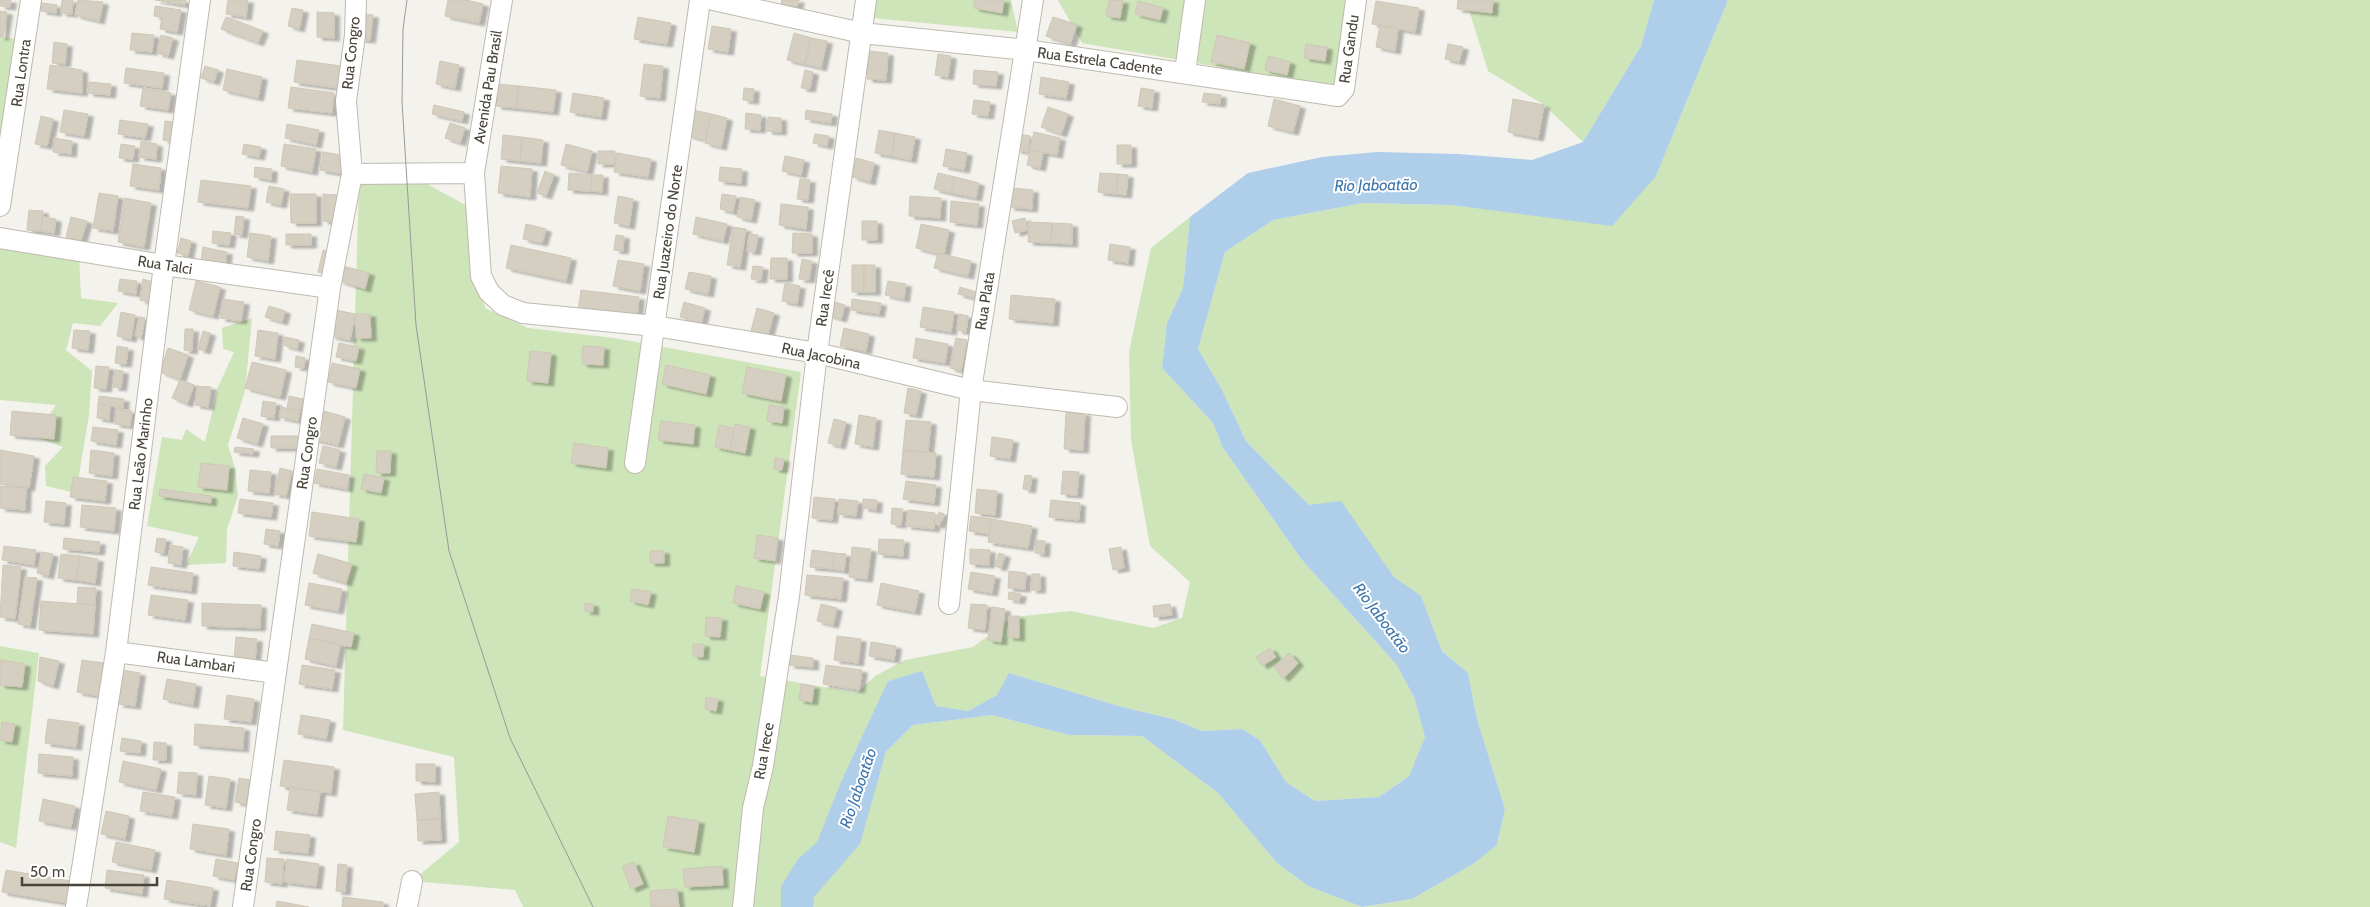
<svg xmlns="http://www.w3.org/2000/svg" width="2370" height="907" viewBox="0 0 2370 907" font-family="Cabin,sans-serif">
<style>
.green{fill:#cee4b9}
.water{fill:#afceea}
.building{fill:#d5cfc2;stroke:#cfc7b6;filter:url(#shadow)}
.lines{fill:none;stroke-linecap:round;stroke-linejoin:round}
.minor-casing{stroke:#bfbaaf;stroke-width:22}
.minor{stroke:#fff;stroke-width:20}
.tram{stroke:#999;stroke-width:1}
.labels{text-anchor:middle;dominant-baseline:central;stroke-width:4;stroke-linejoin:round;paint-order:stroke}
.street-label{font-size:15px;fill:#48443a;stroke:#fff}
.water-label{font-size:16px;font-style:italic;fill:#3c75ab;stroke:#fff}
</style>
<defs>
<filter id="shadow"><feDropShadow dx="5.5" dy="3" stdDeviation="1" flood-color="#0004"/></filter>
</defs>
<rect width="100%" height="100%" fill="#f4f2ec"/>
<path class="green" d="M874,0H1011L1018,32L872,18Z
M1058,0H1353L1344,89L1082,43Z
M1466,0H1654L1641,46L1583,142L1544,105L1488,71Z
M1728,0H2370V907H1364L1412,899L1473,864L1497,845L1505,809L1477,719L1468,673L1442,651L1421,597L1394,577L1369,544L1309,505L1246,441L1222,390L1198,349L1225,252L1273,220L1363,203L1452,205L1656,176Z
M0,37L22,40L0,169Z
M359,181L427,184L469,207L485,308L528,328L614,338L801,372L760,676L857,693L875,676L905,660L973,647L1013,617L1071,611L1153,628L1182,618L1190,582L1150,546L1131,440L1129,352L1151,248L1190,217L1183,288L1167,323L1162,368L1213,423L1223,448L1302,560L1396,664L1414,697L1425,737L1409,776L1379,797L1315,801L1286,782L1260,740L1242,729L1202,731L1173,719L1122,707L1009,673L997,695L968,711L936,706L922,672L888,681L877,784L886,752L913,725L992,715L1069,735L1142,736L1218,793L1276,862L1308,886L1362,907H523L515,890L412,881L459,842L454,757L343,730Z
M0,248L79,255L81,298L118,303L100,326L73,323L66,350L92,371L89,415L76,493L46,486L45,466L63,447L35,437L56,405L0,400Z
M252,318L245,391L228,445L235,468L238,496L227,529L226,563L186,565L199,537L147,526L162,437L182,440L186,429L205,442L218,387L234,352L223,349L222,328Z
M0,646L39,653L16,848L0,842Z"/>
<path class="water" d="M1654,0H1728L1656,176L1612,226L1452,205L1363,203L1273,220L1225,252L1198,349L1222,390L1246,441L1309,505L1341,501L1394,577L1421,596L1442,651L1468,673L1477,719L1505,809L1497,845L1473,864L1412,899L1362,907L1308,886L1276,862L1218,793L1142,736L1069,735L992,715L913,725L886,752L860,844L814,897L813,907H781V886L799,858L817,842L841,782L888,681L922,671L936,706L968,711L997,695L1009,673L1122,707L1173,719L1202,731L1242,729L1260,740L1286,782L1315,801L1379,797L1409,776L1425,737L1414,697L1396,664L1302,560L1223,448L1213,423L1162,368L1167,323L1183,288L1190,217L1248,173L1322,157L1377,152L1458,154L1532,160L1583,142L1641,46Z"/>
<path class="building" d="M0,0H11L10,7L0,6Z
M62,0H73L72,14L61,13Z
M78,0L103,2L99,21L75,15Z
M155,0H186L185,5Z
M228,0H248L246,17L226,14Z
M448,0H466L483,4L479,23L445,16Z
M782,0H799L797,7L781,4Z
M975,0H1004L1002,13L974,8Z
M1109,0L1123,1L1120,18L1106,16Z
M1458,0H1493L1492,13L1457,9Z
M1138,1L1163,8L1160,20L1135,14Z
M1376,1L1419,8L1415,32L1372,24Z
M42,3L57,5L56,13L41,11Z
M155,6L181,10L177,32L160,29L162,17L154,16Z
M292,8L303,10L299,29L288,26Z
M0,11L7,12L3,37H0Z
M317,12L334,13V38L317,37Z
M363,14L373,15L370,40L360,39Z
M226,17L263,31L258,43L221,29Z
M638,17L671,23L667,44L634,39Z
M1053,17L1077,25L1070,44L1046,36Z
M1380,25L1398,29L1395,51L1376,47Z
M712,26L731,29L728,52L708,49Z
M132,33L154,35L152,52L130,50Z
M794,33L811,38L805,64L787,60Z
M161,35L173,38L168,56L157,53Z
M1217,35L1250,43L1244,69L1211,62Z
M811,38L827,41L821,68L805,64Z
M54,42L67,44L65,64L52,63Z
M1306,44L1327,47L1325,61L1304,58Z
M1448,44L1463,47L1459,62L1445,59Z
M869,51L888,53L886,80L867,79Z
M938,54L951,56L948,77L935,75Z
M1268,56L1290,62L1287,75L1265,70Z
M297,60L341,66L338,88L294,82Z
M440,61L459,65L455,88L436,84Z
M644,64L663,66L660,98L640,96Z
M50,65L82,70V93L47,89Z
M205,66L218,70L214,82L201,78Z
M126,68L164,73L162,88L124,83Z
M227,69L262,77L258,98L223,90Z
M805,70L813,72L810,89L801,88Z
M974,70L998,72L996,86L973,84Z
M1041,77L1069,82L1066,98L1039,94Z
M89,82L111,84L110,95L88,93Z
M498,84L519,86L516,108L496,106Z
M519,86L556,90L553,112L516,108Z
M291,87L334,93L332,113L288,108Z
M143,88L171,93L168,110L140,106Z
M744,88L754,89L753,101L743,100Z
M1141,88L1154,90L1152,108L1138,106Z
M573,93L604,98L601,117L570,112Z
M1204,93L1221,95L1220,104L1202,102Z
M1274,99L1300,106L1293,132L1268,126Z
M1513,99L1544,105L1538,138L1508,132Z
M974,100L990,102L988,116L972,114Z
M434,105L464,112L462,121L432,114Z
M1048,107L1068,114L1061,134L1041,127Z
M64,110L88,114L84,136L60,132Z
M693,110L711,114L705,140L687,135Z
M806,110L832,114L831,123L805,119Z
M746,113L761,115L760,130L745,129Z
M711,114L727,118L721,147L705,143Z
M41,116L53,119L47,146L35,144Z
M768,117L781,118V132L767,131Z
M120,120L148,124L145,138L118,134Z
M165,121L175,122L172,142L163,140Z
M450,123L465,128L460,143L445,138Z
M287,124L319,130L316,145L285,138Z
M879,130L895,133L892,156L875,153Z
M1034,132L1060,138L1057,155L1030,150Z
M895,133L915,137L911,160L892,156Z
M815,134L829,136L827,146L813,143Z
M1019,134L1030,136L1028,152L1016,150Z
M503,135L522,137L520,161L501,159Z
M522,137L543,140L541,163L520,161Z
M54,138L72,141L71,154L53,152Z
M141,141L157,144L156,159L139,157Z
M121,144L135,146L133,159L119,158Z
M244,144L261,147L259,157L242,154Z
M284,144L316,149L312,172L281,166Z
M566,144L592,151L587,172L561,165Z
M1117,145H1131V164H1117Z
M946,149L967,153L964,170L943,166Z
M1030,150L1043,152L1040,168L1027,165Z
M598,151H615V164H598Z
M323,152L347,156L344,174L320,170Z
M617,153L651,159L648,177L614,172Z
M785,156L804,160L801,175L782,171Z
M856,158L874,163L870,182L852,177Z
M133,164L161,168L159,190L130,186Z
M501,166L532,169L530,197L498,193Z
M255,167L272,169L271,180L254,177Z
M720,167L742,169L741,183L719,181Z
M545,171L554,175L546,196L537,193Z
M569,173L592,175L591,191L568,190Z
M938,173L955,177L951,193L934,189Z
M1100,173L1118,174L1116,194L1098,192Z
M1118,174L1128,175L1126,195L1116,194Z
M592,175H603L602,192L591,191Z
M955,177L979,183L976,198L951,193Z
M800,179L810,180L808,200L797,199Z
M201,180L251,186L248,208L198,202Z
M269,186L284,189L281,205L266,202Z
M1011,188L1033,190L1032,209L1009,207Z
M99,193L118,196L113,231L93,228Z
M290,194H316V223H291Z
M323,194L338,195L337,222L323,221Z
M722,194L736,196L733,212L720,209Z
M618,196L633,199L629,226L614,223Z
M910,196L941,198L940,218L909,216Z
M741,197L755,200L751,220L737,217Z
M125,198L151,203L144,247L118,242Z
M951,201L979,204L977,225L950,222Z
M781,204L808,207L806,229L779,225Z
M29,210L43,211L41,231L27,230Z
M236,216L244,217L242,235L234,234Z
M43,217L56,219L54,233L41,231Z
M71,217L87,221L81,241L66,237Z
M696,217L727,224L723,241L693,234Z
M1025,218L1028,230L1015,233L1012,221Z
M862,221H877V240H862Z
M1029,222L1052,223L1051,243L1028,242Z
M1052,223L1072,224V244L1051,243Z
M526,224L546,229L542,243L523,239Z
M921,224L949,230L944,255L916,248Z
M733,227L746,229L740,267L727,265Z
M213,231L231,233L229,245L212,243Z
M250,233L271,236L268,261L247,257Z
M793,233L812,234V253H792Z
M286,234H311V245H286Z
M749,234L758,235L755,252L747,251Z
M616,235L624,236L623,251L614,250Z
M181,238L191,241L188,256L177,253Z
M1110,244L1130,247L1128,263L1108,260Z
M511,245L571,258L566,281L506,268Z
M203,247L227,252L225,266L201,261Z
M323,250L331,252L327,274L318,272Z
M938,253L971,261L968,276L934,268Z
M771,258H787V279H770Z
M802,259L812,261L809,280L799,279Z
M618,260L644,264L640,291L613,286Z
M852,265H864V292H852Z
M864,265H875V292H864Z
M343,266L369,273L365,289L339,281Z
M753,266L763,267L761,280L751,279Z
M689,272L711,276L708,294L685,289Z
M120,279L137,281L136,294L118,291Z
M143,279L153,282L150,302L140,300Z
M196,281L220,287L213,316L189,310Z
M888,281L906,284L904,299L885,295Z
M785,283L800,286L797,304L782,301Z
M960,287L976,292L975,298L958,294Z
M581,290L639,297L637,318L578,311Z
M1011,295L1055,299L1053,323L1009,319Z
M223,299L244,302L241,321L220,318Z
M852,299L881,303L879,314L851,310Z
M831,301L845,305L841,319L828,315Z
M684,302L705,308L701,324L680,317Z
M269,306L285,311L282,322L265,317Z
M923,307L954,312L951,332L920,327Z
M757,308L774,313L768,335L751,331Z
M336,310L355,314L350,340L331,336Z
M121,312L135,315L131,339L117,336Z
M355,314H370L371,338H356Z
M959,314L968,316L966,332L957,330Z
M139,317L145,318L141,338L135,336Z
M844,328L869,334L866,351L840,346Z
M185,329H193L192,351L184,350Z
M74,330L90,331L88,350L72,348Z
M258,330L278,333L275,359L255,356Z
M203,331L210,333L205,351L198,349Z
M285,337L299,340L297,349L283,345Z
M916,338L948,344L945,363L913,358Z
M956,338L967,340L961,371L950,368Z
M339,343L359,347L356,361L336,357Z
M117,346L128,348L126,364L115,363Z
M583,346L604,347L603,365L582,364Z
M168,348L188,355L180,380L160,372Z
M530,351L551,353L548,383L527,381Z
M296,356L305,358L304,368L295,367Z
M252,362L286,370L280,397L245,388Z
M332,363L360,369L356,388L328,382Z
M666,365L710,375L706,394L662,384Z
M96,366L109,367L106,389L94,388Z
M747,367L786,375L781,401L742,393Z
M115,370L123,371L121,388L113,387Z
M180,380L194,385L187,404L172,398Z
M197,386L211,387L208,407L195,405Z
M908,388L921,391L916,415L904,413Z
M99,396L124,399L123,408L98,404Z
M289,396L303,399L300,411L287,409Z
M263,401L276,403L274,418L261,416Z
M98,404L110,406L109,420L97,418Z
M769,405L784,407L782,423L767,421Z
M281,407L300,411L298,421L279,417Z
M116,409L132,411L130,426L115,424Z
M320,410L345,417L338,445L313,439Z
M12,411L56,415L54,439L10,435Z
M1066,412L1085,413L1083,450L1064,449Z
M859,415L876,418L873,447L855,444Z
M243,418L263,424L257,444L237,438Z
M834,419L846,422L840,446L828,443Z
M906,420L931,422L928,453L903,450Z
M661,421L695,425L693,444L658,440Z
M735,424L750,427L745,453L730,450Z
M719,425L734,428L730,450L715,447Z
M93,427L118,430L116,445L91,441Z
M271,436H300V448H271Z
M992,437L1013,440L1010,459L990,456Z
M574,443L608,448L606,468L571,463Z
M323,446L340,450L336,467L319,463Z
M235,447L254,449L253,454L234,452Z
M0,450L34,456L29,488L0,484Z
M91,450L114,453L112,476L89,473Z
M903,450L936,453L934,477L901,474Z
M377,451H391L390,473H376Z
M775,458L784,459L782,470L774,469Z
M201,463L229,466L227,490L198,487Z
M280,468L292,471L286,496L274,494Z
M317,469L349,475L347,489L314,483Z
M250,470L271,472L269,493L248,491Z
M1063,471L1079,472L1077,495L1061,494Z
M364,474L384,478L381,493L361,489Z
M1025,475L1032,476L1030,490L1023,489Z
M73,477L107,481L105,501L70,497Z
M906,481L936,485L934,503L903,499Z
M0,486L26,488L25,510L0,508Z
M160,489L211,496V503L159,496Z
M977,489L997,491L995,515L975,513Z
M814,497L835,499L832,520L812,518Z
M240,499L273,503L271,517L238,513Z
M839,499L858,501L856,516L838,514Z
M863,499L877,500L876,510L863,508Z
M1051,500L1080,503L1079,520L1049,517Z
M46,501L66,503L64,524L44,522Z
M82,505L116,508L114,531L80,527Z
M892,508L903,509L901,525L891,524Z
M908,510L935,513L934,529L906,526Z
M312,512L359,519L356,542L309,536Z
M939,512L944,514L939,526L934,523Z
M971,516L991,519L989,534L969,531Z
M991,519L1032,526L1028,548L988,542Z
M266,529L280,531L278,546L264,544Z
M757,535L778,538L775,561L754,558Z
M64,538L100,542L99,552L63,549Z
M157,538L166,539L164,553L155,552Z
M879,539L904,540L903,556L878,554Z
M1036,540L1045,541L1044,554L1035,553Z
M170,545L183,547L181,565L168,563Z
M4,546L36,550L34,565L2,560Z
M852,547L871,549L867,579L849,577Z
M1121,547L1124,568L1113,570L1109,549Z
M970,549L990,550L989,565L970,564Z
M812,550L834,553L833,569L810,567Z
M650,551H664V563H650Z
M42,552L53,554L48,576L37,573Z
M234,552L261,556L259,569L233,566Z
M834,553L846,554L844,571L833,569Z
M999,553L1005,555L1001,568L995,566Z
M61,554L80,556L76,580L58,578Z
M318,554L352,564L346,583L313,573Z
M80,556L98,559L95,583L76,580Z
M3,565L21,567L15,619L0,617Z
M151,567L193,573L191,591L148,585Z
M1009,571L1026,573L1025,589L1008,588Z
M971,572L995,576L992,593L968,589Z
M1032,574H1040V590H1031Z
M807,575L843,578L841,599L805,595Z
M25,577L37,578L30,626L18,624Z
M309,583L342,589L338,611L305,605Z
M881,583L919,591L915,612L877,605Z
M736,586L764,592L760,609L733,603Z
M78,587L96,588L95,605L77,604Z
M632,589L651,592L648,605L630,601Z
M1009,592L1021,594L1019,601L1008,599Z
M151,595L188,600L185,620L148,615Z
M41,601L95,605L93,634L39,630Z
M202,603L261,605L260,628L202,626Z
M585,603L593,604V612L585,611Z
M821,604L837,608L833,625L817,621Z
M971,604L987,605L985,630L968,628Z
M1170,604L1172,615L1154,617L1153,606Z
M992,607L1005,609L1001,642L988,640Z
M1009,616H1019V638L1008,637Z
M706,617L722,618L720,637L705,636Z
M312,624L354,633L351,647L309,638Z
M837,636L861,639L858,663L834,660Z
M236,637L257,639L255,661L234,659Z
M309,638L340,645L336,666L305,659Z
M871,642L896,646L894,660L869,656Z
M693,644H704L703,657L693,656Z
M1270,648L1276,657L1262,666L1256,657Z
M1289,653L1298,663L1283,679L1274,667Z
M790,655L813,658V667L789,665Z
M40,657L59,661L53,686L38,681Z
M0,660L25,664L22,687L0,685Z
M82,660L104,663L99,696L77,692Z
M302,665L335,670L332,689L299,684Z
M826,665L862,670L859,690L823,684Z
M122,670L140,673L135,706L118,704Z
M167,679L196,684L193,705L163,699Z
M801,684L814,686L812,702L799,700Z
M227,695L254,699L251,722L224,719Z
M706,697L718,699L716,711L705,709Z
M301,715L330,720L326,739L298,734Z
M48,719L79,723L76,747L45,743Z
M2,722L15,724L12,742L0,740Z
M195,724L244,728L243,749L194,745Z
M122,738L141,741L140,753L120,751Z
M154,742L166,743V760H153Z
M39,754L73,757L72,776L38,773Z
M284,760L334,767L331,793L280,786Z
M123,761L161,769L156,790L119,782Z
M416,764H435V782L416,781Z
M179,772L197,773L196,795L177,793Z
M209,776L230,779L226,808L205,805Z
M239,778L250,780L246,804L235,802Z
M290,787L320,792L317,814L287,810Z
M143,792L175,797L172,816L140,811Z
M439,792L440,819L417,820L415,794Z
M43,799L75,806L71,827L39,821Z
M106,811L129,816L125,839L101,834Z
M668,816L699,821L694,852L663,847Z
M440,819L441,840L418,841L417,820Z
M193,824L229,829L226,855L190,849Z
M276,831L310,835L308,853L274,850Z
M116,842L155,850L151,870L112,862Z
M267,858L284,859L282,884L265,882Z
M216,859L238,863L234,880L213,876Z
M287,859L319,864L316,886L284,882Z
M634,862L643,884L631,889L622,867Z
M338,864L347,865L345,892L336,891Z
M722,866L723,885L685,887L683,869Z
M6,870L71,881L67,903L2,892Z
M107,870L144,875L142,894L105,888Z
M167,880L213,888L210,906L164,899Z
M677,889L679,907H651L650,891Z
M343,897L383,902V907H342Z
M277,901L309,907H276Z"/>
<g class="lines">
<defs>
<path id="minor" d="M502,0L474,173L481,276L489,292L503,305L523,313L655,326L817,353L971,390L1117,407
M713,0L862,33L1026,50L1338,96L1344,89L1356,0
M1185,72L1195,0
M352,174L474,173
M0,206L31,0
M0,238L164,265L330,288
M635,463L700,0
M949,604L971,390L1033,0
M116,652L276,673
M76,907L116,652L164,265L200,0
M243,907L330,288L352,174L346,101L355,35L356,0
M407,907L412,881
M743,907L753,808L763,766L789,596L817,353L866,0"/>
</defs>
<use href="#minor" class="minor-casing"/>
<use href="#minor" class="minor"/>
<path class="tram" d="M407,0L403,29L402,102L416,325L449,551L510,738L593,907"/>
</g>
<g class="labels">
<g class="street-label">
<text transform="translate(1349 49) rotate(-82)">Rua Gandu</text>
<text transform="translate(351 53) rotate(-84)">Rua Congro</text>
<text transform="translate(1100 61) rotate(8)">Rua Estrela Cadente</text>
<text transform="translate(21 73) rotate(-82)">Rua Lontra</text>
<text transform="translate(488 87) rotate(-81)">Avenida Pau Brasil</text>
<text transform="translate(668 232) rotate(-82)">Rua Juazeiro do Norte</text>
<text transform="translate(165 265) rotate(9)">Rua Talci</text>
<text transform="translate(825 298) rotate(-82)">Rua Irecê</text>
<text transform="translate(985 301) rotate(-81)">Rua Plata</text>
<text transform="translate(821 356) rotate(12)">Rua Jacobina</text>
<text transform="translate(307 453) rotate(-82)">Rua Congro</text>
<text transform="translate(141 454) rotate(-83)">Rua Leão Marinho</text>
<text transform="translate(196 662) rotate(8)">Rua Lambari</text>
<text transform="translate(764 751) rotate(-80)">Rua Irece</text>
<text transform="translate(251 855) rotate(-82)">Rua Congro</text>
</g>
<g class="water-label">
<text transform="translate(1376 185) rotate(-1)">Rio Jaboatão</text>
<text transform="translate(1382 618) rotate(53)">Rio Jaboatão</text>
<text transform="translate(858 788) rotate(-71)">Rio Jaboatão</text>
</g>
</g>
<path d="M22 877v8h135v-8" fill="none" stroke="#48443a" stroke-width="2.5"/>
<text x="30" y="877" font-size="15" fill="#48443a" stroke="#ffffff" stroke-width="4" paint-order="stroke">50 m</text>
</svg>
